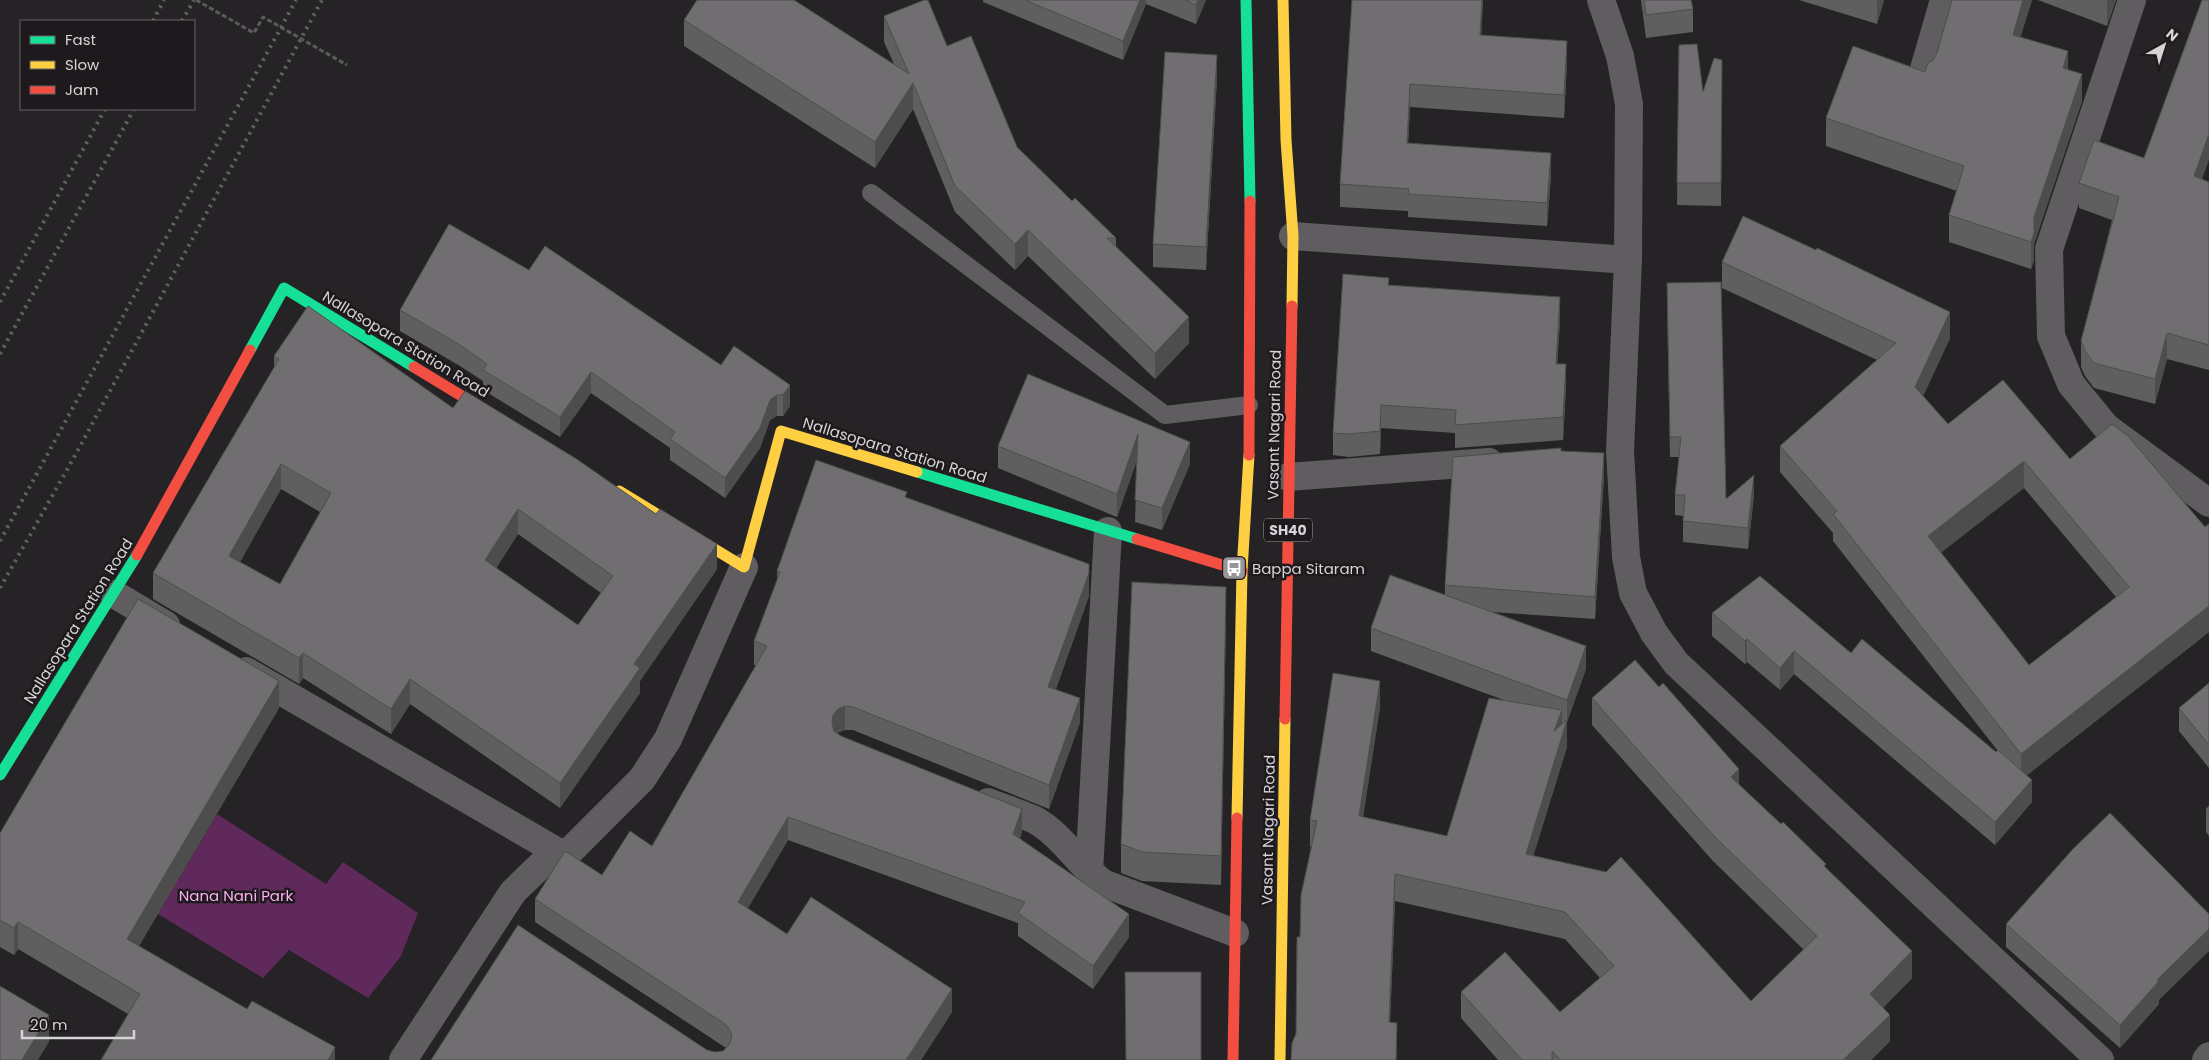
<svg xmlns="http://www.w3.org/2000/svg" width="2209" height="1060" viewBox="0 0 2209 1060" font-family="Poppins,sans-serif">
<style>
.green{fill:#5f2a5b}
.lines{fill:none;stroke-linecap:round;stroke-linejoin:round}
.path{stroke:#5c5a5c;stroke-width:3;stroke-dasharray:5 2.5;stroke-linecap:butt}
.lane{stroke:#5f5d5f;stroke-width:18}
.street{stroke:#5f5d5f;stroke-width:28}
.fast{stroke:#16e098;stroke-width:11}
.slow{stroke:#ffcf43;stroke-width:11}
.jam{stroke:#f24e42;stroke-width:11}
.rail{stroke:#616061;stroke-width:4;stroke-dasharray:2.5 5;stroke-linecap:butt}
.wall{fill:#605f60;fill-rule:evenodd}
.shaded-wall{fill:#4e4d4e}
.building{fill:#706e70;stroke:#4e4d4e;fill-rule:evenodd}
.labels{text-anchor:middle;dominant-baseline:central;stroke-width:5;stroke-linejoin:round;paint-order:stroke}
.shield{fill:#1d191c;stroke:#9e9b9e;stroke-width:1}
.shield-label{font-size:14px;font-weight:bold;fill:#d6d3d6}
.street-label{font-size:15px;fill:#d6d3d6;stroke:#1d191c}
.poi-label{font-size:15px;fill:#d6d3d6;stroke:#1d191c;text-anchor:start}
.park-label{font-size:15px;fill:#f9aff0;stroke:#1d191c}
</style>
<rect width="100%" height="100%" fill="#252325"/>
<path class="green" d="M217,814L326,884L343,862L418,913L401,956L368,998L289,950L263,978L158,914Z"/>
<g class="lines">
<path class="path" d="M196,0L254,33L263,17L347,65"/>
<path class="lane" d="M871,193L1165,415L1249,405"/>
<path class="street" d="M1601,0L1620,56L1629,104L1628,260L1620,451L1626,557L1633,593L1654,633L1676,663L2100,1060
M2132,0L2049,249L2051,336L2071,384L2106,427L2209,503
M1922,76L1944,0
M1293,236L1628,260
M1288,477L1489,462
M114,594L166,625
M246,671L565,856
M988,802C1003,808 1020,813 1035,820C1062,835 1079,865 1103,883L1235,933
M1089,872L1108,531
M403,1060L513,892L542,864L565,856L642,779L668,739L744,567
M2206,1060L2209,1056"/>
<path class="fast" d="M1246,0L1250,201
M250,350L284,288L414,367
M917,472L1137,539
M0,775L137,555"/>
<path class="slow" d="M1283,0L1286,140L1293,236L1292,306
M619,491L744,567L781,431L917,472
M1237,818L1242,571L1249,455
M1280,1060L1285,719"/>
<path class="jam" d="M414,367L493,415
M1249,455L1250,201
M1137,539L1242,571
M137,555L250,350
M1285,719L1292,306
M1233,1060L1237,818"/>
<path class="rail" d="M153,21L164,0
M182,21L194,0
M0,302L105,109
M0,354L134,109
M0,541L296,0
M0,588L72,461L322,0"/>
</g>
<path class="wall" d="M983,0H1206L1196,24L1146,4L1123,60L983,2Z
M1352,0H1483L1481,35L1567,64L1564,118L1410,107L1408,143L1551,176L1547,226L1408,217V211L1340,207V184Z
M1641,0H1691L1693,9V32L1646,38Z
M1799,0H1884L1877,24Z
M2032,0L2020,37L2068,70L2082,101L2034,244V260L2031,269L1949,242V215L1957,191L1826,146V118L1925,72Z
M2038,0H2116L2107,26Z
M2209,0V159L2202,179L2209,182V370L2167,359L2155,404L2094,388L2085,376L2081,367V341L2112,220L2079,208V183L2144,158Z
M884,16L947,46L1017,147L1072,201L1116,238V246L1189,343L1155,379L1028,256L1015,270L955,212L913,109L875,168L684,46V20L894,64L884,42Z
M1679,45L1703,92L1722,60L1721,206L1677,205Z
M1217,78L1206,270L1153,267V244Z
M1722,262L1950,338L1923,396L1948,424L2070,459L2205,527L2209,524V632L2027,775L2032,802L1995,845L1794,674L1780,690L1747,662L1745,664L1712,636V613L1851,653L1996,752L1998,751L1833,541V533L1780,472V446L1877,360L1722,288ZM2024,488L2116,597L2029,665L1941,552Z
M529,270L721,365L790,385V406L783,416H777L770,420L760,448L725,498L670,460V448L591,393L560,437L483,390V381L460,366L400,331V310Z
M1389,285L1560,320L1557,364L1566,387L1563,440L1455,448V433L1381,428L1380,454L1349,457L1333,455V433Z
M1667,303L1726,499L1754,495L1748,549L1683,542V516L1675,515V495L1679,457H1670Z
M274,356L453,408L717,569L640,681V693L560,808L410,704L391,734L303,678L299,684L153,599V573L274,368ZM281,489L320,512L280,584L240,562ZM518,534L601,593L578,625L496,568Z
M998,446L1190,464L1162,530L1135,522L1137,460L1117,517L998,468Z
M1561,451L1604,476L1595,619L1491,612L1586,669L1567,722V747L1533,856L1751,1001L1804,950L1713,861L1592,725V698L1739,785L1826,867L1912,978L1883,1008L1890,1041L1871,1060H1498L1461,1018V992L1560,1012L1600,978L1565,939L1395,901L1390,1022L1397,1049L1396,1060H1291L1296,1034L1300,937L1312,847H1310V820L1380,707L1363,817L1447,836L1509,702L1371,651V628L1445,595V585Z
M907,498L1089,587V596L1056,689L1080,722L1049,809L853,730H845L837,733L841,736L1022,832L1020,838L1129,937L1093,989L1018,936V923L788,840L748,908L787,934L952,1012L921,1060H431L707,1050L715,1052L723,1051L726,1048L535,922V899L602,875L652,846L756,665H754V641L777,580V571Z
M1226,616L1221,885L1142,881L1121,873V844Z
M2209,683V768L2179,731V708Z
M279,708L139,946L335,1060L128,1014L18,949L14,955L0,947V833Z
M2209,806V836L2206,832V809Z
M2006,924L2159,1000V1004L2120,1048L2006,947Z"/>
<path class="shaded-wall" d="M1140,0H1146V4L1123,60V41Z
M1198,0H1206L1196,24V5Z
M1482,0H1483L1480,58V35Z
M1877,0H1884L1877,24Z
M2023,0H2032L2013,62V35Z
M2107,0H2116L2107,26Z
M1567,41V64L1564,118V95Z
M2068,51V79L2063,68Z
M1217,55V78L1206,270V247Z
M2082,74V101L2034,244V260L2031,269V242L2034,217Z
M913,83V109L875,168V142Z
M1410,84V107L1407,166V143Z
M2209,134V159L2194,201V176Z
M1551,153V176L1547,226V203Z
M1028,230V256L1015,270V244Z
M1560,297V320L1556,386V364Z
M1950,312V338L1915,414V387Z
M1189,317V343L1155,379V353Z
M2167,333V359L2155,404V379Z
M1566,364V387L1563,440V417Z
M591,372V393L560,437V417Z
M790,385V406L783,416V395Z
M777,395V416L770,420L760,448L725,498V478L770,400Z
M1381,405V428L1380,454V431Z
M1138,434V457L1117,517V494Z
M1190,442V464L1162,530V508Z
M1604,453V476L1595,619V597Z
M2024,461V488L1928,563V536Z
M281,464V489L229,581V556Z
M1754,475V495L1748,549V528Z
M518,509V534L485,586V560Z
M717,544V569L640,681V693L560,808V783L634,664Z
M1089,564V596L1048,710V687Z
M1226,587V616L1221,885V856Z
M2209,606V632L2021,780V754Z
M1747,639V662L1745,664V641Z
M1586,646V669L1567,722V700Z
M1794,651V674L1780,690V668Z
M303,653V678L299,684V658Z
M410,679V704L391,734V709Z
M279,681V708L127,966V939Z
M1380,681V707L1359,843V816Z
M1080,698V722L1049,809V785Z
M845,706V730L838,732L833,739L832,723L833,715L838,709Z
M1562,710V736L1567,720V747L1526,880V854L1554,731Z
M1739,769V795L1731,777Z
M2032,780V802L1995,845V822Z
M1022,809V832L1013,857V834Z
M788,817V840L738,925V902Z
M1395,874V901L1389,1049V1022Z
M1129,914V937L1093,989V966Z
M18,922V949L14,955V928Z
M2209,929V951L2159,1000V1004L2120,1048V1025L2157,980Z
M1912,951V978L1870,1021V994Z
M952,989V1012L921,1060H906Z
M49,1015V1042L38,1060H22Z
M1890,1015V1041L1871,1060H1843Z
M335,1047V1060H328Z"/>
<path class="building" d="M697,0H794L909,74L884,16L924,0H928L947,46L971,36L1017,147L1072,201L1075,198L1116,238H1107L1189,317L1155,353L1028,230L1015,244L955,186L913,83L875,142L684,20Z
M1025,0H1140L1123,41Z
M1185,0H1198L1196,5Z
M1352,0H1482L1480,35L1567,41L1564,95L1410,84L1407,143L1551,153L1547,203L1408,194L1409,189L1340,184Z
M1644,0H1691L1693,9L1646,15Z
M1952,0H2023L2013,35L2068,51L2063,68L2082,74L2034,217V233L2031,242L1949,215L1964,166L1826,118L1853,46L1925,72L1928,63L1933,60L1937,53Z
M2202,0H2209V134L2194,176L2209,182V345L2167,333L2155,379L2094,363L2085,351L2081,341L2119,197L2079,183L2094,140L2144,158Z
M1697,44L1703,92L1714,58L1722,60L1721,183H1677L1679,45Z
M1165,52L1217,55L1206,247L1153,244Z
M1743,216L1816,250L1817,248L1950,312L1915,387L1948,424L2003,380L2070,459L2112,424L2128,436L2205,527L2209,524V606L2021,754L1833,514L1837,511L1780,446L1896,343L1722,262ZM2024,461L2129,587L2029,665L1928,536Z
M449,224L529,270L545,246L721,365L734,346L790,385L783,395H777L770,400L760,428L725,478L670,439L675,432L591,372L560,417L483,370L487,364L460,345L400,310Z
M1343,274L1389,278L1388,285L1560,297L1556,364H1566L1563,417L1455,425L1456,410L1381,405L1380,431L1349,434L1333,433Z
M1721,282L1726,499L1754,475L1748,528L1683,521L1685,495H1675L1681,437H1670L1667,283Z
M308,306L453,408L465,391L575,458L656,514L660,509L717,544L634,664L640,668L560,783L410,679L391,709L303,653L299,658L153,573L279,359L274,356ZM281,464L331,493L280,584L229,556ZM518,509L613,576L578,625L485,560Z
M1028,374L1190,442L1162,508L1135,500L1138,434L1117,494L998,446Z
M1561,448V451L1604,453L1595,597L1445,585L1453,457Z
M816,460L907,492L905,497L1089,564V573L1048,687L1080,698L1049,785L853,707L845,706L838,709L833,715L832,723L834,731L841,736L1022,809L1013,834L1129,914L1093,966L1018,913L1025,902L788,817L738,902L787,934L811,897L952,989L906,1060H431L518,925L707,1050L715,1052L723,1051L729,1045L732,1037L730,1030L725,1024L535,899L565,851L602,875L630,831L652,846L767,646L754,641L780,572L777,571Z
M1390,575L1586,646L1567,700L1371,628Z
M1760,576L1851,653L1862,639L1996,752L1998,750L2032,780L1995,822L1794,651L1780,668L1747,639L1745,641L1712,613Z
M1132,582L1226,587L1221,856L1142,852L1121,844Z
M138,599L279,681L127,939L247,1009L252,1001L335,1047L328,1060H101L140,994L18,922L14,928L0,920V833Z
M1635,660L1659,687L1663,683L1739,769L1731,777L1781,824L1783,822L1826,864L1824,866L1912,951L1870,994L1890,1015L1843,1060H1561L1552,1051V1060H1522L1461,992L1505,952L1560,1012L1614,966L1565,912L1395,874L1389,1022L1397,1023L1396,1060H1291L1292,1043L1296,1034L1297,937H1300L1301,895L1317,821L1310,820L1333,673L1380,681L1359,816L1447,836L1489,698L1562,710L1554,731L1567,720L1526,854L1606,872L1621,857L1751,1001L1817,936L1713,835L1592,698Z
M2209,683V745L2179,708Z
M2209,806V813L2206,809Z
M2110,813L2209,914V929L2157,980L2159,981L2120,1025L2006,924L2073,849Z
M1125,972H1201V1060H1126Z
M0,986L49,1015L22,1060H0Z"/>
<defs>
<symbol id="bus-square" viewBox="-11 -11 22 22"><rect x="-9" y="-9" width="18" height="18" rx="4" fill="#989598" stroke="#1d191c"/><path d="M-5-6H5V4H4V6H2V4H-2V6H-4V4H-5ZM-3.5-4V0h7V-4ZM-3.5 1.2v1.5H-2V1.2ZM2 1.2v1.5H3.5V1.2Z" fill="#fff"/></symbol>
</defs>
<g fill-rule="evenodd">
<use href="#bus-square" x="1220" y="554" width="28" height="28"/>
</g>
<g class="labels">
<rect class="shield" x="1264" y="518.5" width="48" height="23" rx="4"/>
<g class="shield-label">
<text x="1288" y="530">SH40</text>
</g>
<g class="street-label">
<text transform="translate(406 344) rotate(31)">Nallasopara Station Road</text>
<text transform="translate(1274 425) rotate(-89)">Vasant Nagari Road</text>
<text transform="translate(895 450) rotate(17)">Nallasopara Station Road</text>
<text transform="translate(78 621) rotate(-58)">Nallasopara Station Road</text>
<text transform="translate(1268 830) rotate(-89)">Vasant Nagari Road</text>
</g>
<g class="poi-label">
<text x="1252" y="568">Bappa Sitaram</text>
</g>
<g class="park-label">
<text x="236" y="895">Nana Nani Park</text>
</g>
</g>
<rect x="20" y="20" width="175" height="90" fill="#1d191c" stroke="#676366"/>
<rect x="30" y="36" width="25" height="8" fill="#16e098" stroke="#676366"/>
<text x="65" y="45" font-size="15" fill="#d6d3d6">Fast</text>
<rect x="30" y="61" width="25" height="8" fill="#ffcf43" stroke="#676366"/>
<text x="65" y="70" font-size="15" fill="#d6d3d6">Slow</text>
<rect x="30" y="86" width="25" height="8" fill="#f24e42" stroke="#676366"/>
<text x="65" y="95" font-size="15" fill="#d6d3d6">Jam</text>
<g transform="translate(2164 45) rotate(39)" stroke="#1d191c" stroke-width="4" paint-order="stroke">
<path d="M0-4L9 19L0 12L-9 19Z" fill="#d6d3d6"/>
<text y="-8" font-size="14" font-weight="bold" text-anchor="middle" fill="#d6d3d6">N</text>
</g>
<path d="M22 1030v8h112v-8" fill="none" stroke="#d6d3d6" stroke-width="2.5"/>
<text x="30" y="1030" font-size="15" fill="#d6d3d6" stroke="#1d191c" stroke-width="4" paint-order="stroke">20 m</text>
</svg>
